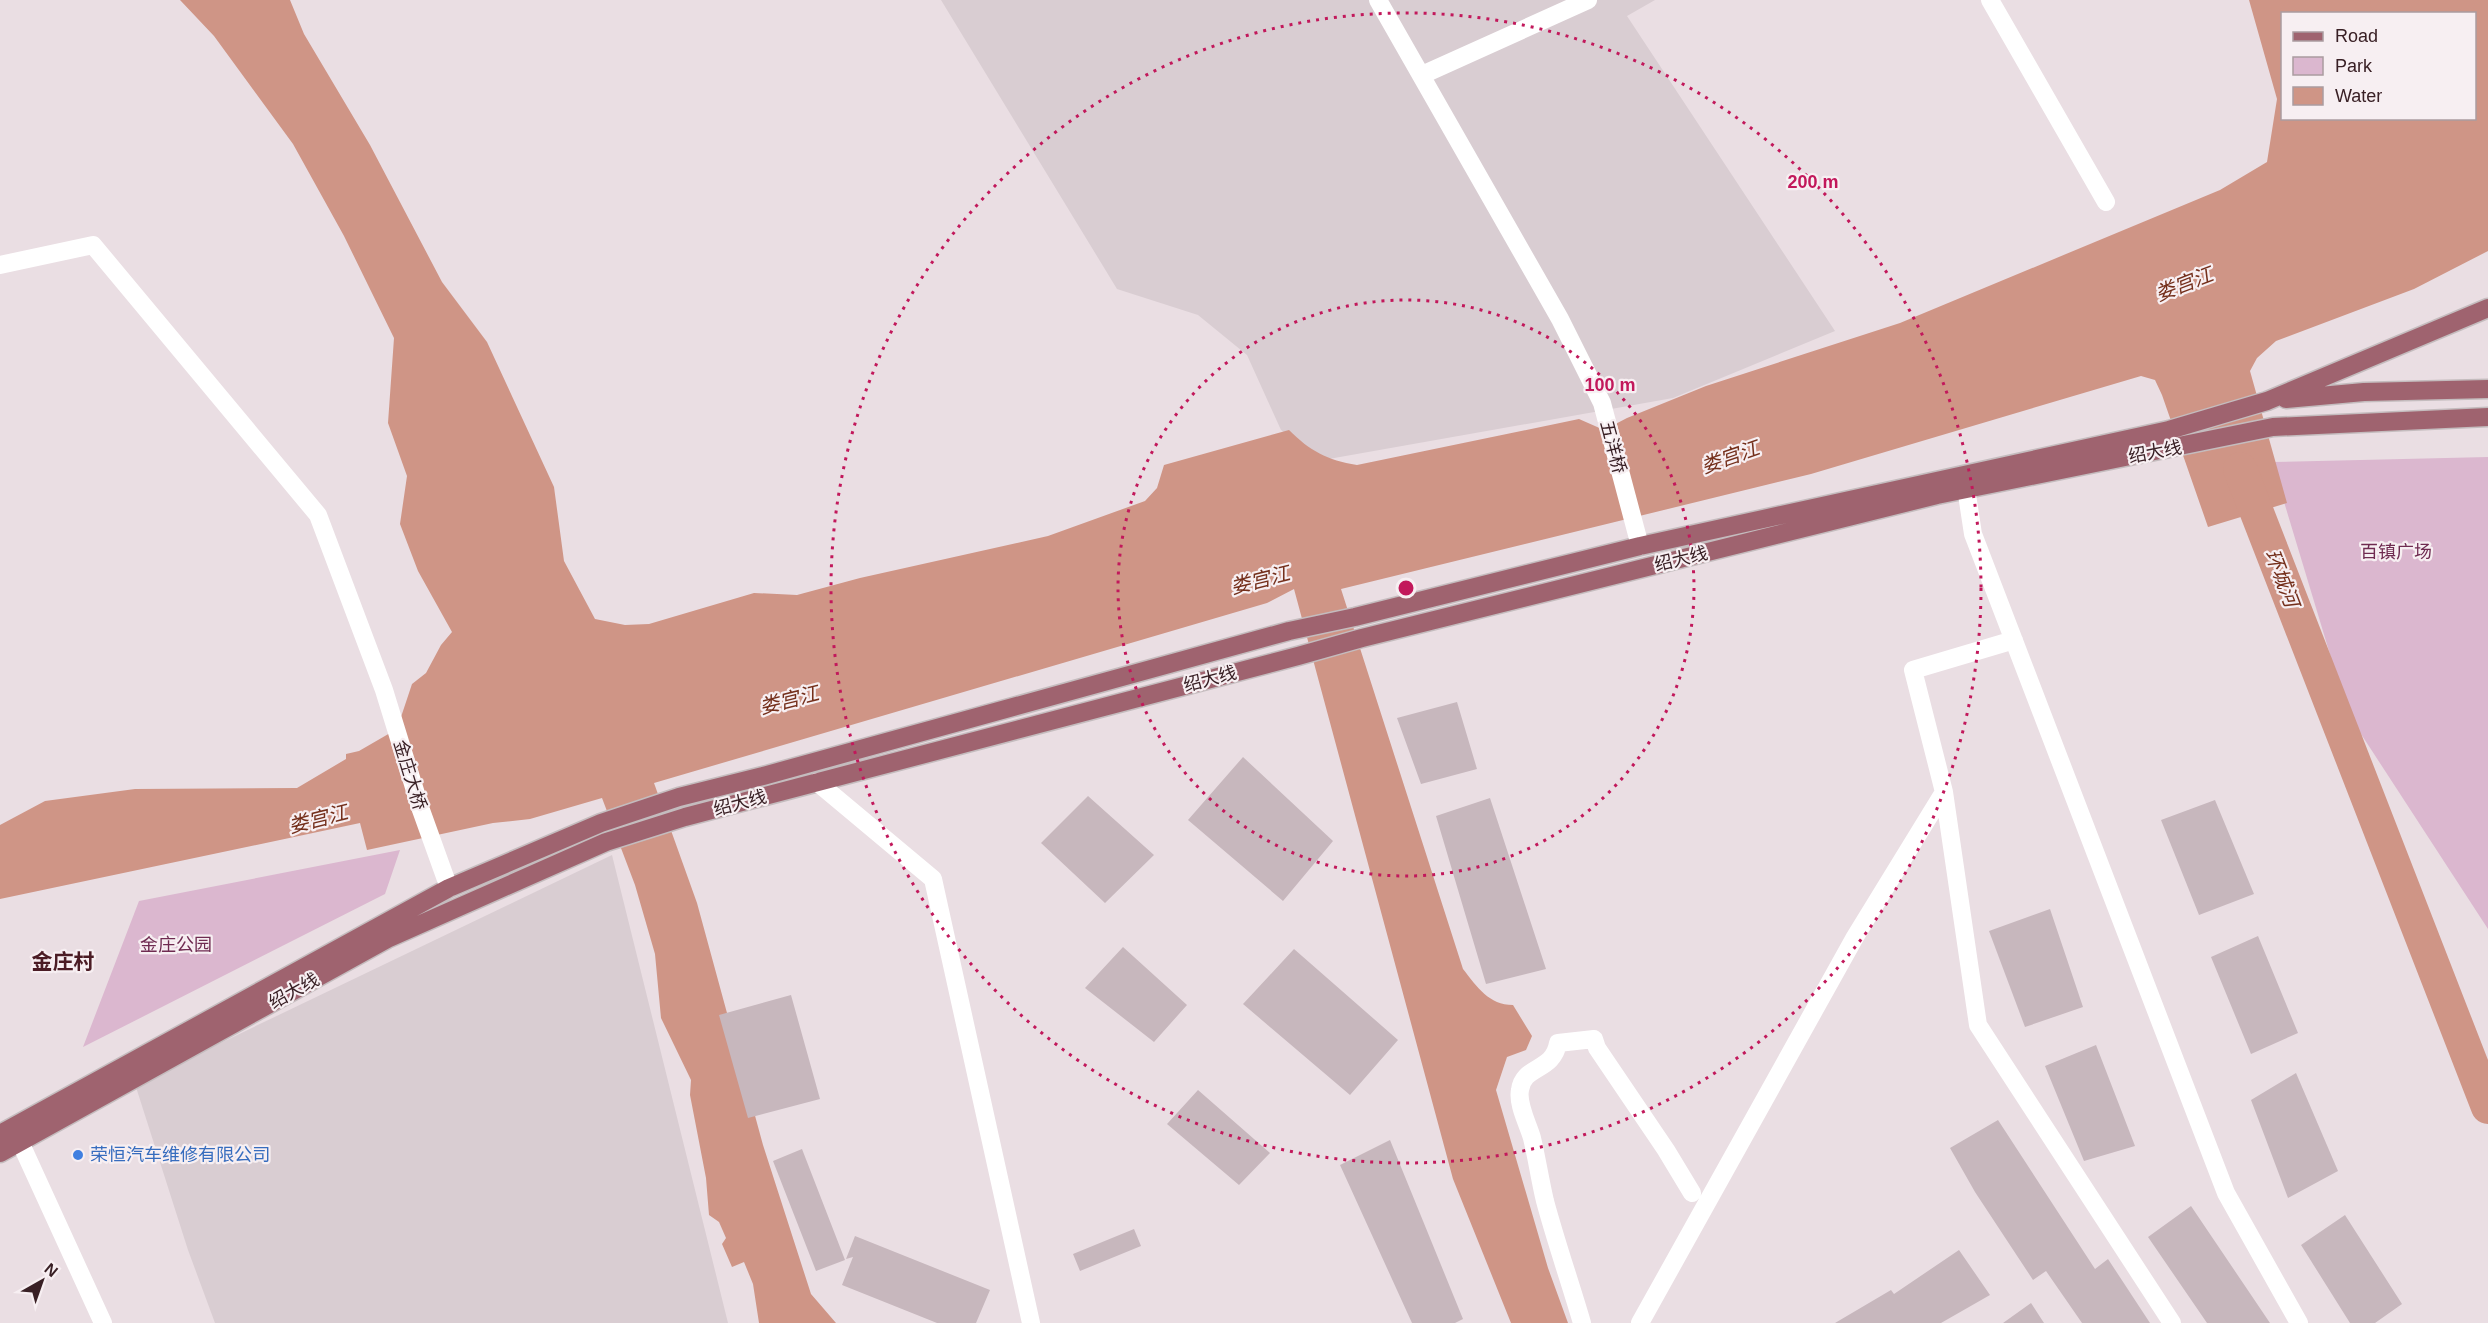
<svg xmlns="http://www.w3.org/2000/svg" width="2488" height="1323" viewBox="0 0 2488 1323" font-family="Helvetica,'Noto Sans SC',sans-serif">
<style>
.built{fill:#d9cdd2}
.green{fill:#dbb7cf}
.water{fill:#cf9586;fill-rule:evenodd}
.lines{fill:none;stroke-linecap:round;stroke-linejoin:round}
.river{stroke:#cf9586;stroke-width:34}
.building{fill:#c7b7bd}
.primary-casing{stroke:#c4bcbe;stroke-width:21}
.street{stroke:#fff;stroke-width:18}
.primary{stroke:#9f636f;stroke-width:18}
.ring{fill:none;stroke:#c2185b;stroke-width:3;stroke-dasharray:3 6}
.shop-dot{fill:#3f7fe0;stroke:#f7eff2;stroke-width:2}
.labels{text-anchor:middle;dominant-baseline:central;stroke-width:4.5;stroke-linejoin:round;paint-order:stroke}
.street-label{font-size:18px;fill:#392025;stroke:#f7eff2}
.park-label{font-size:18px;fill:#6f2b51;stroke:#f7eff2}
.shop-label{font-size:18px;fill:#366cbe;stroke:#f7eff2;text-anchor:start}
.water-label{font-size:20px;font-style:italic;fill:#742f1b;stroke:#f7eff2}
.quarter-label{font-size:21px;font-weight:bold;fill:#4b1c25;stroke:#f7eff2}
.centre{fill:#c2185b;stroke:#f7eff2;stroke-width:3}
.ring-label{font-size:18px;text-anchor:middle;font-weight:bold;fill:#c2185b;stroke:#f7eff2;stroke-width:4.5;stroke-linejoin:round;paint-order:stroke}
</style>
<rect width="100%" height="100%" fill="#eadee3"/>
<path class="built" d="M941,0H1655L1627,16L1835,331L1673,398L1323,460L1281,430L1247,355L1198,315L1117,289Z
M612,855L728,1323H215L188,1250L135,1084Z"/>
<path class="green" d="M2488,457V929L2348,714L2272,462Z
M400,850L385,894L83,1047L139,901Z"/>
<path class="water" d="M180,0H290L304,34L370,145L442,282L487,342L554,487L564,561L595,619L625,625L649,624L754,593L797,595L860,578L1048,536L1145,501L1157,488L1164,465L1289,430C1310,451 1327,460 1357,465L1579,419L1604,430L1627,418L1706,386L1900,323L2220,190L2267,162L2277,99L2249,0H2488V251L2414,289L2276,341L2257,358L2250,371L2287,503L2208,527L2162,395L2155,380L2141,376L1811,474L1341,589L1463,969C1477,987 1489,1005 1513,1005L1532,1036L1526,1050L1507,1057L1496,1090L1548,1268L1568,1323H1511L1453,1179L1294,589L1267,603L654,783L697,903L763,1145L811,1294L836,1323H759L753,1284L744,1262L732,1267L722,1244L726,1238L719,1222L709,1215L706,1178L690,1095L691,1080L661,1018L655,954L635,885L602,798L530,819L493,823L367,850L360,823L0,899V825L45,801L135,789L297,788L346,759V754L359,751L397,729L412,684L426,673L441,645L452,632L418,571L400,524L407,476L388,423L394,338L344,236L293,144L214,36ZM2282,14H2474V118H2282Z"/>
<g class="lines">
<path class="river" d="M2240,469L2488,1107"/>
</g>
<path class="building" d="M1457,702L1477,769L1421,784L1397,718Z
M1243,757L1333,841L1283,901L1188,820Z
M1088,796L1154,855L1105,903L1041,843Z
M1490,798L1546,969L1486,984L1436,816Z
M2215,800L2254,894L2199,915L2161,820Z
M2050,909L2083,1007L2025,1027L1989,931Z
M2258,936L2298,1033L2251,1054L2211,957Z
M1123,947L1187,1005L1154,1042L1085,988Z
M1294,949L1398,1040L1350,1095L1243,1004Z
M791,995L820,1099L748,1118L719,1015Z
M2096,1045L2135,1146L2084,1161L2045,1066Z
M2296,1073L2338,1171L2288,1198L2251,1100Z
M1198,1090L1270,1153L1239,1185L1167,1124Z
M1998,1120L2095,1269L2108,1259L2150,1323H2082L2046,1271L2033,1280L1975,1192L1950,1148Z
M1390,1140L1463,1319L1455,1323H1412L1340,1165Z
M802,1149L845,1260L816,1271L773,1161Z
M2191,1206L2270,1323H2207L2148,1237Z
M2345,1215L2402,1304L2375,1323H2350L2301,1245Z
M1134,1229L1141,1246L1080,1271L1073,1254Z
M855,1236L990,1290L976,1323H937L842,1285L853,1257L846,1259Z
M1959,1250L1990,1295L1941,1323H1835L1891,1290L1894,1294Z
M2031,1303L2044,1323H2003Z"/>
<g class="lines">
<defs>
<path id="primary" d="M2286,399L2364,392L2488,389
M0,1134L449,888L601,823L679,797L763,776L1289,631L1355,617L1640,546L2169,430L2267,401L2488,308
M0,1153L387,939L606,842L685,817L1298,656L1362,638L1937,495L2273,427L2488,417"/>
</defs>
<use href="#primary" class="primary-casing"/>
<path class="street" d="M1378,0L1560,319L1602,403L1640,546
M1990,0L2106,202
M1422,75L1588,0
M0,265L93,245L318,515L384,690L421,810L449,888
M1966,488L1973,534L2226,1193L2299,1323
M817,782L933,879L1031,1323
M1944,792L1978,1025L2172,1323
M21,1144L103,1323
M1582,1323C1570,1282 1556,1242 1545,1201C1540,1180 1537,1159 1532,1138C1528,1124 1517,1104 1520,1090C1523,1065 1553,1072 1558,1043L1594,1039L1597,1048L1666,1150L1692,1193
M1640,1323L1855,937L1944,792L1913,670L2014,640"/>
<use href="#primary" class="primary"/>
</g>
<g class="ring">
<circle cx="1406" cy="588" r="288"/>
<circle cx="1406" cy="588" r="575"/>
</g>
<circle class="shop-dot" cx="78" cy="1155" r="6"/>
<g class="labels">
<g class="street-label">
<text transform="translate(1613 447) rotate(75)">五洋桥</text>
<text transform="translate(2155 452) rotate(-11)">绍大线</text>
<text transform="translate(1681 559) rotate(-14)">绍大线</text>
<text transform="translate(1210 679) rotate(-15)">绍大线</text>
<text transform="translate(410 775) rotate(73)">金庄大桥</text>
<text transform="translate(740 803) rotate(-15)">绍大线</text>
<text transform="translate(294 991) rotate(-29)">绍大线</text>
</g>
<g class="park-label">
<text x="2396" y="552">百镇广场</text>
<text x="176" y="945">金庄公园</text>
</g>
<g class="shop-label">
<text x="90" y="1155">荣恒汽车维修有限公司</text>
</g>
<g class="water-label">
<text transform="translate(2184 284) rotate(-21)">娄宫江</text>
<text transform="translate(1730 457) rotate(-19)">娄宫江</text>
<text transform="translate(2282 578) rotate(69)">环城河</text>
<text transform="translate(1260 580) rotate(-14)">娄宫江</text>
<text transform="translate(789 700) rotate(-14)">娄宫江</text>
<text transform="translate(318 819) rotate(-14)">娄宫江</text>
</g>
<g class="quarter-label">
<text x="63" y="961">金庄村</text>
</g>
</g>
<circle cx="1406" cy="588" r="9" class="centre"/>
<g class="ring-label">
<text x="1813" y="188">200 m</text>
<text x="1610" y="391">100 m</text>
</g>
<rect x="2281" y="12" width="195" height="108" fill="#f7eff2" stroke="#ab9ca0" stroke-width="1.5"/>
<rect x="2293" y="32" width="30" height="9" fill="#9f636f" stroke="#ab9ca0" stroke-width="1.5"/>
<text x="2335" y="42" font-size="18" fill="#392025">Road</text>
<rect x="2293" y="57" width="30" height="18" fill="#dbb7cf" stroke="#ab9ca0" stroke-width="1.5"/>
<text x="2335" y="72" font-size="18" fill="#392025">Park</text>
<rect x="2293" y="87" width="30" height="18" fill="#cf9586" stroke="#ab9ca0" stroke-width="1.5"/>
<text x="2335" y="102" font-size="18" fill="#392025">Water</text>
<g transform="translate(42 1281) rotate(40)" stroke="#f7eff2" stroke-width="4.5" paint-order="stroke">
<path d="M0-4.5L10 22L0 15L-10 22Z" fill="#392025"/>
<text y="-9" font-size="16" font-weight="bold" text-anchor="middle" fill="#392025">N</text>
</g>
</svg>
